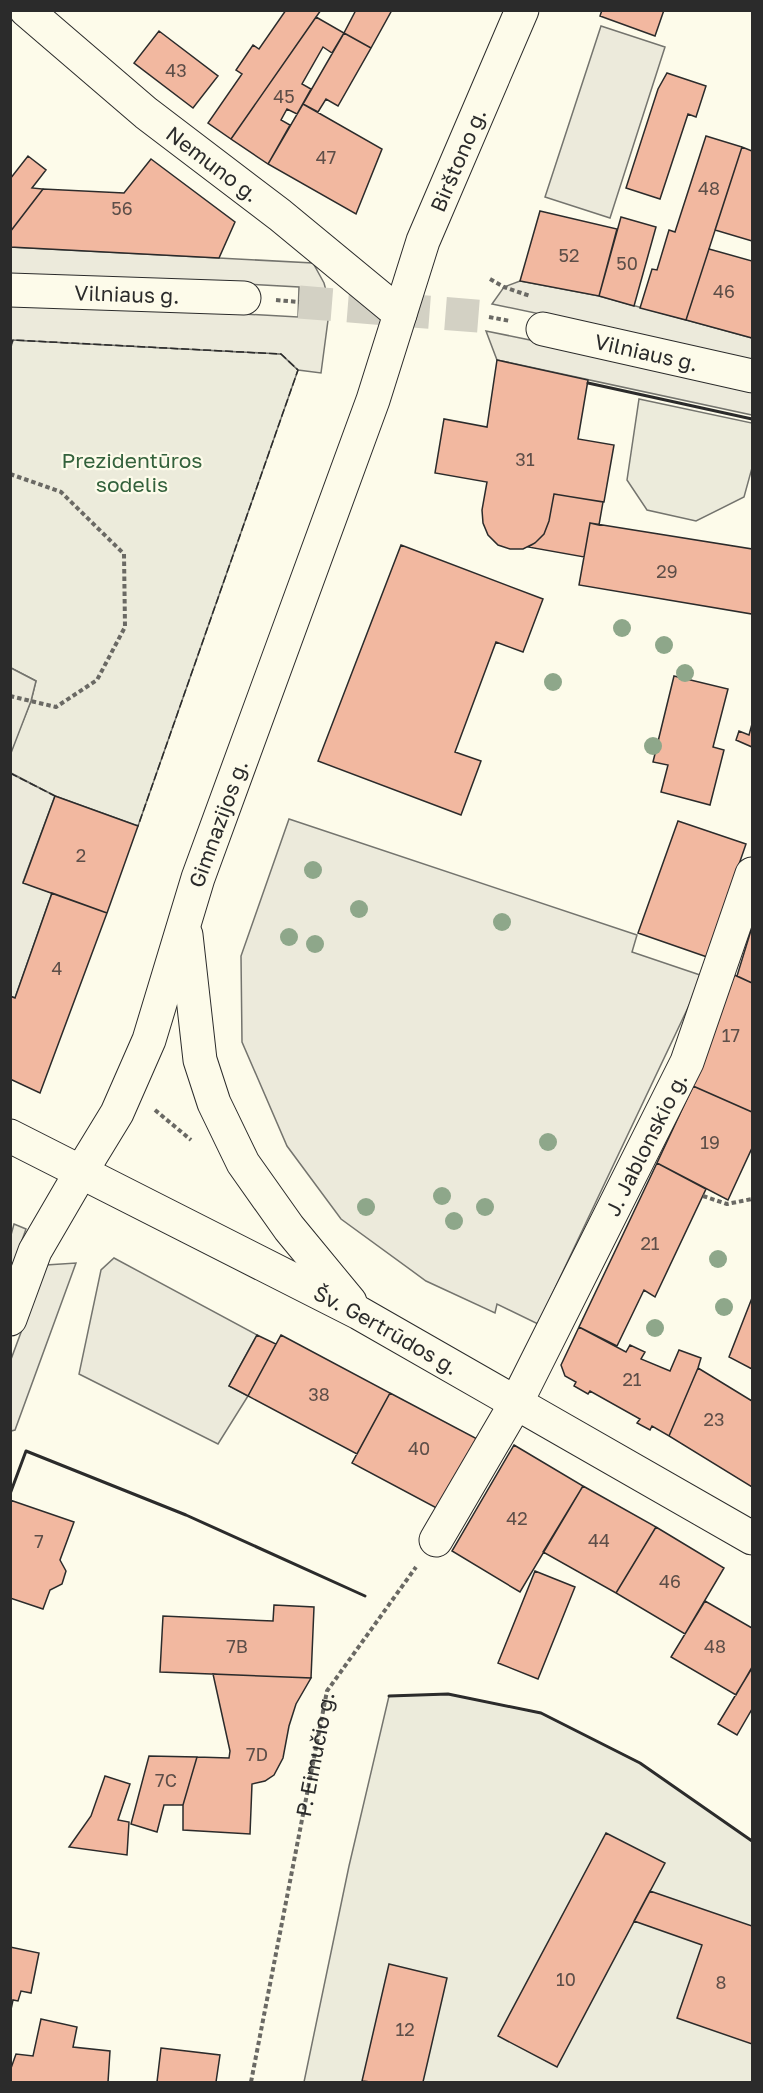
<svg xmlns="http://www.w3.org/2000/svg" width="763" height="2093" viewBox="0 0 763 2093" font-family="'Golos Text',sans-serif">
<style>
.green{fill:#ecebdb;stroke:#74746e;stroke-width:1.5}
.parking{fill:#eceadb;stroke:#74746e;stroke-width:1.5;fill-rule:evenodd}
.building{fill:#f2b8a0;stroke:#2b2b2b;stroke-width:1.5}
.lines{fill:none;stroke-linecap:round;stroke-linejoin:round}
.minor-tunnel{stroke:#d3d1c4;stroke-width:33;stroke-dasharray:33 16;stroke-linecap:butt}
.minor-casing{stroke:#2b2b2b;stroke-width:35}
.major-casing{stroke:#2b2b2b;stroke-width:35}
.path{stroke:#6a6964;stroke-width:4;stroke-dasharray:4.5 3;stroke-linecap:butt}
.minor{stroke:#fdfbea;stroke-width:33}
.major{stroke:#fdfbea;stroke-width:33}
.fence{stroke:#2b2b2b;stroke-width:1.5;stroke-dasharray:8 3;stroke-linecap:butt}
.wall{stroke:#2b2b2b;stroke-width:3}
.tree{fill:#8ea78a}
.labels{text-anchor:middle;dominant-baseline:central;stroke-width:4.5;stroke-linejoin:round;paint-order:stroke}
.number-label{font-size:18px;fill:#5d4e48}
.street-label{font-size:21px;fill:#2b2b2b;stroke:#fdfbea}
.park-label{font-size:21px;fill:#34623c;stroke:#fdfbea}
</style>
<rect width="100%" height="100%" fill="#fdfbea"/>
<path class="green" d="M13,340L281,354L298,370L138,826L55,796L11,773L10,753L31,701L36,681L11,668L10,347Z
M639,399L752,423V468L744,497L696,521L647,510L627,480Z
M448,1694L541,1713L640,1763L752,1841V2082H304L349,1866L389,1696Z"/>
<path class="parking" d="M601,26L665,47L610,218L545,197Z
M11,247L313,263L324,283L330,305L321,373L298,370L281,354L13,340L11,347ZM245,284L299,287L298,317L244,314Z
M520,281L599,296L752,338V415L497,360L486,331L540,342L545,315L492,304L504,287Z
M11,668L36,681L31,701L11,753Z
M10,773L55,796L23,882L52,893L15,998L10,996Z
M289,819L637,935L632,952L703,976L538,1324L497,1304L495,1313L426,1281L341,1219L287,1146L242,1042L241,956Z
M14,1224L26,1229L11,1271V1235Z
M114,1258L257,1335L229,1386L248,1396L218,1444L79,1374L101,1270Z
M76,1263L15,1430L11,1431L10,1362L46,1265Z"/>
<path class="building" d="M286,10H321L231,139L208,123L242,74L236,70L253,45L259,49Z
M356,10H392L371,48L344,33Z
M602,10H664L655,36L600,16Z
M316,17L344,33L332,53L323,47L302,84L311,89L297,114L287,109L281,120L290,125L268,164L231,139Z
M159,31L218,76L193,108L134,63Z
M344,33L371,48L338,106L326,99L318,112L303,104Z
M667,73L706,86L696,117L688,114L660,199L626,188L658,89Z
M303,104L382,149L356,214L268,164Z
M706,136L742,147L686,320L640,308L652,269L657,270L669,230L675,232Z
M742,147L752,151V241L715,230Z
M28,156L46,170L32,188L43,189L10,232V179Z
M151,159L235,222L219,258L10,247V232L43,189L124,193Z
M540,211L617,229L599,296L520,281Z
M621,217L656,227L634,306L599,296Z
M709,249L752,261V338L686,320Z
M497,360L588,380L578,439L614,445L604,502L554,494L549,521L544,534L535,543L523,549H510L498,545L488,535L483,523L482,510L487,482L435,473L444,419L487,427Z
M554,494L603,502L599,525L590,523L584,557L528,547L535,543L544,534L549,521Z
M590,523L752,549V614L579,585Z
M401,545L543,599L523,652L496,642L455,752L481,761L461,815L318,761Z
M674,676L728,689L713,747L724,750L710,805L661,792L668,765L653,762Z
M752,724V747L736,740L739,731L749,735Z
M55,796L138,826L107,913L23,883Z
M678,821L746,844L707,957L638,933Z
M52,893L107,913L40,1093L10,1079V996L15,998Z
M752,927V983L737,976Z
M730,973L752,983V1112L693,1086Z
M693,1086L752,1112V1148L728,1200L657,1163Z
M657,1163L706,1189L655,1297L644,1290L617,1346L579,1327Z
M752,1298V1369L729,1357Z
M579,1327L626,1352L630,1345L645,1352L641,1359L670,1371L679,1350L701,1358L698,1368L669,1436L652,1426L650,1430L637,1423L640,1419L590,1391L588,1394L574,1386L576,1382L565,1376L561,1365Z
M257,1335L276,1344L248,1396L229,1386Z
M281,1335L390,1393L357,1454L248,1396Z
M698,1368L752,1401V1487L669,1436Z
M390,1393L481,1441L444,1512L352,1463Z
M514,1445L583,1486L520,1592L452,1551Z
M583,1486L656,1527L616,1593L543,1552Z
M10,1500L74,1522L60,1560L66,1571L62,1584L50,1590L43,1609L10,1598Z
M656,1527L724,1568L685,1634L616,1593Z
M535,1571L575,1587L538,1679L498,1663Z
M705,1601L752,1628V1667L736,1695L671,1657Z
M274,1605L314,1607L311,1678L160,1672L163,1616L273,1621Z
M752,1668V1709L737,1735L718,1724Z
M213,1674L311,1678L296,1704L289,1726L283,1758L274,1775L265,1781L252,1784L250,1834L183,1830V1805L197,1757L229,1758L230,1751Z
M149,1756L197,1757L183,1805H164L157,1832L131,1824Z
M105,1776L130,1784L118,1820L129,1822L127,1855L69,1847L91,1816Z
M606,1833L665,1863L557,2067L498,2036Z
M650,1891L752,1926V2044L677,2018L702,1945L634,1921Z
M10,1947L39,1953L31,1993L21,1991L18,2001L13,2000L10,2014Z
M389,1964L447,1978L423,2082H371L362,2081Z
M41,2019L77,2027L73,2047L110,2051L108,2082H10V2071L16,2054L33,2056Z
M161,2048L220,2055L216,2082H157Z"/>
<g class="lines">
<path class="minor-tunnel" d="M299,302L489,317"/>
<defs>
<g id="minor">
<path id="s2" d="M26,10L146,113L280,215L400,314"/>
<path id="s3" d="M10,290L244,298"/>
<path id="s4" d="M543,329L752,376"/>
<path d="M10,1319L35,1251L81,1172"/>
<path id="s5" d="M436,1540L516,1403L687,1062L752,874"/>
</g>
<g id="major">
<path d="M186,935L200,1060L214,1103L243,1163L289,1228L350,1302"/>
<path id="s6" d="M10,1136L359,1313L752,1538"/>
<path id="s7" d="M81,1172L117,1113L149,1040L198,878L373,400L423,241L522,10"/>
</g>
</defs>
<use href="#minor" class="minor-casing"/>
<use href="#major" class="major-casing"/>
<g class="path">
<path d="M490,279L504,287L530,296"/>
<path d="M276,300L299,302"/>
<path d="M489,317L510,321"/>
<path d="M10,474L61,492L124,554L125,627L97,680L56,707L10,696"/>
<path d="M10,526V543"/>
<path d="M155,1110L191,1140"/>
<path d="M703,1196L727,1204L752,1199"/>
<path id="s1" d="M251,2082L327,1691L416,1567"/>
</g>
<use href="#minor" class="minor"/>
<use href="#major" class="major"/>
<path class="fence" d="M10,347L13,340L281,354L298,370L138,826
M10,773L55,796"/>
<path class="wall" d="M588,383L752,419
M10,1494L26,1451L186,1515L365,1596
M389,1696L448,1694L541,1713L640,1763L752,1841"/>
</g>
<g class="tree">
<circle cx="622" cy="628" r="9"/>
<circle cx="664" cy="645" r="9"/>
<circle cx="685" cy="673" r="9"/>
<circle cx="553" cy="682" r="9"/>
<circle cx="653" cy="746" r="9"/>
<circle cx="313" cy="870" r="9"/>
<circle cx="359" cy="909" r="9"/>
<circle cx="502" cy="922" r="9"/>
<circle cx="289" cy="937" r="9"/>
<circle cx="315" cy="944" r="9"/>
<circle cx="548" cy="1142" r="9"/>
<circle cx="442" cy="1196" r="9"/>
<circle cx="366" cy="1207" r="9"/>
<circle cx="485" cy="1207" r="9"/>
<circle cx="454" cy="1221" r="9"/>
<circle cx="718" cy="1259" r="9"/>
<circle cx="724" cy="1307" r="9"/>
<circle cx="655" cy="1328" r="9"/>
</g>
<g class="labels">
<g class="number-label">
<text x="176" y="70">43</text>
<text x="284" y="96">45</text>
<text x="326" y="157">47</text>
<text x="709" y="188">48</text>
<text x="122" y="208">56</text>
<text x="569" y="255">52</text>
<text x="627" y="263">50</text>
<text x="724" y="291">46</text>
<text x="525" y="459">31</text>
<text x="667" y="571">29</text>
<text x="81" y="855">2</text>
<text x="57" y="968">4</text>
<text x="731" y="1035">17</text>
<text x="710" y="1142">19</text>
<text x="650" y="1243">21</text>
<text x="632" y="1379">21</text>
<text x="319" y="1394">38</text>
<text x="714" y="1419">23</text>
<text x="419" y="1448">40</text>
<text x="517" y="1518">42</text>
<text x="599" y="1540">44</text>
<text x="39" y="1541">7</text>
<text x="670" y="1581">46</text>
<text x="237" y="1646">7B</text>
<text x="715" y="1646">48</text>
<text x="257" y="1754">7D</text>
<text x="166" y="1780">7C</text>
<text x="566" y="1979">10</text>
<text x="721" y="1982">8</text>
<text x="405" y="2029">12</text>
</g>
<g class="street-label">
<text stroke="none"><textPath href="#s7" startOffset="1082">Birštono g.</textPath></text>
<text stroke="none"><textPath href="#s2" startOffset="242">Nemuno g.</textPath></text>
<text stroke="none"><textPath href="#s3" startOffset="117">Vilniaus g.</textPath></text>
<text stroke="none"><textPath href="#s4" startOffset="106">Vilniaus g.</textPath></text>
<text stroke="none"><textPath href="#s7" startOffset="376">Gimnazijos g.</textPath></text>
<text stroke="none"><textPath href="#s5" startOffset="448">J. Jablonskio g.</textPath></text>
<text stroke="none"><textPath href="#s6" startOffset="423">Šv. Gertrūdos g.</textPath></text>
<text stroke="none"><textPath href="#s1" startOffset="334">P. Eimučio g.</textPath></text>
</g>
<g class="park-label">
<text x="132" y="460">Prezidentūros<tspan x="132" dy="24">sodelis</tspan></text>
</g>
</g>
<rect width="763" height="2093" fill="none" stroke="#2b2b2b" stroke-width="24"/>
</svg>
